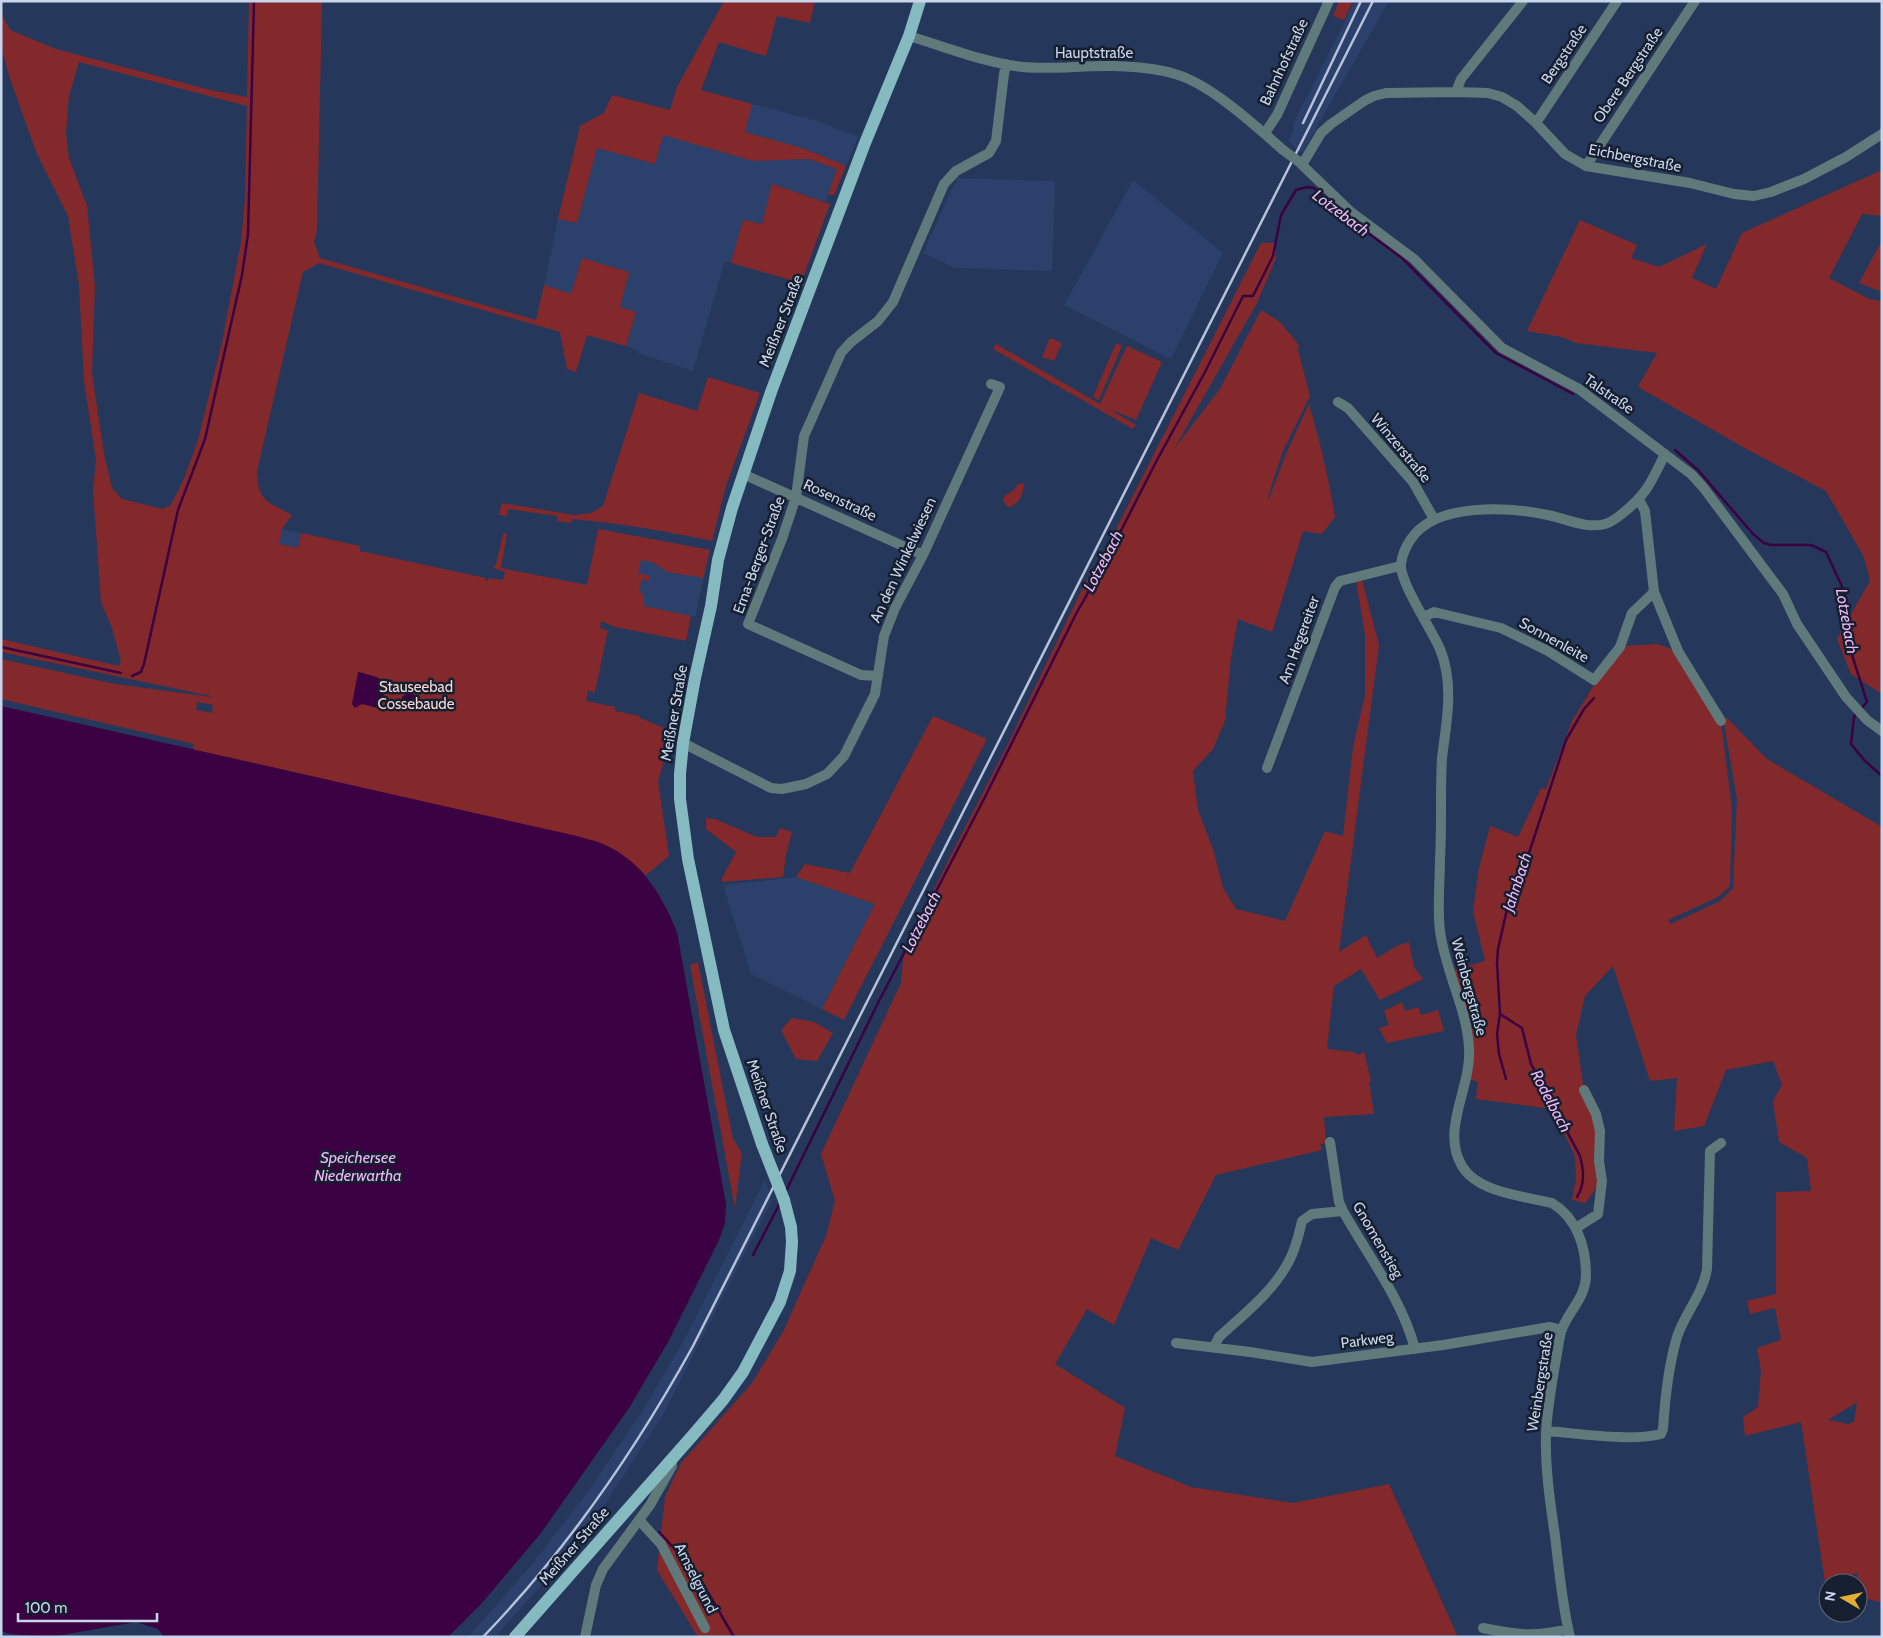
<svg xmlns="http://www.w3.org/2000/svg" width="1883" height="1638" viewBox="0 0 1883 1638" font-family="Cabin,sans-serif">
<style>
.built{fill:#2b406a}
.green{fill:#84292b;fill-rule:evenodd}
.water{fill:#3b0142}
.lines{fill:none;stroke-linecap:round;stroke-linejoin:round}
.stream{stroke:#3b0142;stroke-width:2.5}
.minor{stroke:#607a7c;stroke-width:10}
.major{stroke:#85bbc0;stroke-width:12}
.rail{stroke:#b5c2da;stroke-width:2.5}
.minor-bridge{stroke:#607a7c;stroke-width:10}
.major-bridge{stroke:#85bbc0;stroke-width:12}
.labels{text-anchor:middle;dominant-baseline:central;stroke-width:5;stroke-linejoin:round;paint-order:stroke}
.street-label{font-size:15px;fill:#c9d5eb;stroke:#161f2f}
.park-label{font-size:15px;fill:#f6d7d4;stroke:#161f2f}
.water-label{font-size:16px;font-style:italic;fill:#f0b7f7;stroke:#161f2f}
</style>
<rect width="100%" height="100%" fill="#25375a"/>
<path class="built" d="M1355,1H1389L1302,153L1288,141L1294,130L1293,124Z
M752,104L818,121L858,137L846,166L805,149L744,132Z
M663,134L753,161L808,159L837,169L826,202L772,184L762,224L743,220L731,263L725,261L693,371L637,353L638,350L626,346L636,313L620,308L629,272L582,258L571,294L544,285L558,219L577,223L597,148L655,164Z
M957,178L1055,181L1052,271L955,268L923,253Z
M1133,180L1223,253L1171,359L1064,305Z
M282,529L301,533L298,548L279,544Z
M598,529L710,550L695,617L585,595Z
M796,877L875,904L822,1009L751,974L723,885Z
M765,1180L772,1200L664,1413L600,1512L538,1589L495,1637H468L533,1563L589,1490L641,1413L683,1342Z"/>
<path class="green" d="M249,1H322L317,230L314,242L320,258L536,320L544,285L571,294L582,258L629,272L620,307L636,312L626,346L587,335L576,372L567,369L560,332L319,263L303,272L257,471C258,502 267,501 292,515L282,529L279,544L298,548L301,533L360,546V551L486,578L485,581H487L489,578L503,580L505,572L493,568L496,564L503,534H507L501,568L587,585L598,529L710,550L703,578L668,572L652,562L641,560L638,573L649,576V581L642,579L639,590L644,597V606L691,616L686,641L615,627L601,621L600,628L608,630L595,692L588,691L586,701L615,707V711L640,716V718L664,728L662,736L670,739L658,782L669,856L646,875L630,861L239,760L193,750L194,744L1,699V659L115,684L212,697L211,696L1,652V639L119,666L121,661L112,628L101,602L93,490L96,460L84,381L79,285L68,216L37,154L10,79L1,46V13L10,30L56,49L210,90L247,97ZM79,62L247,106L245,199L241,242L222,342L198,440L183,481L171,505L162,509L122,499L112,488L104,454L92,373L95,286L87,206L69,158L66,134L69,96ZM197,702L213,705L212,713L196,710Z
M724,1H815L810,23L777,16L766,56L719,42L701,90L752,104L745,132L805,149L846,166L834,195H828L837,169L808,159L753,161L663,135L655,164L597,148L577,223L558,219L580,126L604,113L612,95L670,110L677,87Z
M1339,1H1353L1344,20L1333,16Z
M1882,170V216L1862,214L1829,278L1869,299L1882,301V694L1851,674L1837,639L1870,581L1864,557L1826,491L1750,451L1638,387L1657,353L1576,343L1562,337L1527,331L1580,220L1637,245L1631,258L1659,267L1707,244L1692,278L1716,289L1742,233Z
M772,184L830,204L804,275L800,274L798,282L731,263L743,220L762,224Z
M1882,240V292L1859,283Z
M1261,243H1275L1276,258L1257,303L1174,449L1220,389L1261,310L1280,322L1299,345L1298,350L1310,396L1282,453L1268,497L1269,499L1286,454L1309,404C1320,442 1329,479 1335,517L1322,534L1303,531L1272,632L1238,619L1231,657L1225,721L1213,749L1193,771L1198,810L1213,849L1223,888L1236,909L1285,921L1325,831L1343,836L1353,747L1365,695V635L1356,581L1362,580L1379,645L1339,952L1366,935L1377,958L1397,946L1409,942L1414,967L1423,979L1380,1000L1361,969L1334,986L1327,1049L1353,1052L1359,1055L1364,1051L1371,1081L1369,1082L1374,1114L1324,1117L1326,1143L1320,1144L1322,1150L1216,1175L1178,1250L1151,1238L1114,1325L1087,1309L1055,1364L1125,1408L1115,1456L1191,1487L1293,1503L1389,1484L1458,1637H698L657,1570L665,1497L681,1463L752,1383L784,1330L826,1236L835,1201L821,1154L901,983L904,951L956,845L1006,748L1084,585L1114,533Z
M1050,338L1062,343L1054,361L1042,357Z
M1116,343L1122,346L1099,400L1093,397Z
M996,344L1100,404L1127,346L1162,362L1136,420L1109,409L1136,425L1133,429L993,349Z
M708,377L760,393L726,486L712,541C665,531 619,523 572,519L571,523L557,521L558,516L508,509L507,516L499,515L502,503L574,515L591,513L603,506L639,393L697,411Z
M1024,483C1023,494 1021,502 1010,507L1006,505L1003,501L1004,496L1014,490L1018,484Z
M1657,644L1678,651L1721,721L1727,718L1767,759L1882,827V1601L1878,1602L1859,1596L1857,1573L1825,1582L1801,1422L1745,1436L1743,1417L1758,1407L1761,1371L1757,1348L1781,1340L1775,1308L1750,1314L1747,1301L1776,1294V1192L1811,1191L1807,1158L1779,1142L1773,1101L1782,1085L1773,1061L1726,1070L1704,1126L1674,1131L1677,1078L1650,1081L1613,966L1585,996L1576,1035L1584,1090L1596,1114L1602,1181L1585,1203L1572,1200L1576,1179L1575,1156L1552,1109L1476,1099L1478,1082L1470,1079L1474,1060V1046L1454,970L1485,961L1473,911L1479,868L1490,826L1518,837L1541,788L1546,789L1572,721L1592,688L1623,646ZM1721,722L1724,723L1737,799L1733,888L1720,901L1671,924L1668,920L1718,897L1730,886L1732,808ZM1857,1402L1854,1422L1848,1424L1828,1420Z
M933,716L987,739L844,1020L822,1009L875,904L796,877L805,864L850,873Z
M706,818L715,819L757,837H776L780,828L792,832L786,855L783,877L722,882V878L736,852L706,829Z
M698,962L733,1139L742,1153L735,1208L690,965Z
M1402,1002L1405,1011L1418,1007L1421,1015L1438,1010L1444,1031L1387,1043L1379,1028L1389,1025L1384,1011Z
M792,1018L814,1022L833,1033L817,1061L796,1059L781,1030Z"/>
<path class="water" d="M358,672C389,679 387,680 381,709L362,704L355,708L352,704Z
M404,683L419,685L418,692L413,691V694L417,697L418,703C415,709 411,711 405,709L401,704L402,697L407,693V691L404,690Z
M1,706L577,836C585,839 595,840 603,844C641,860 662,895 677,932L726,1204L725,1223L719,1240L668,1342L629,1408L541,1533L482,1603L448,1637H164L158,1629L136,1622L50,1637L10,1634L1,1631Z"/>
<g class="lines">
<path class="stream" d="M1675,450L1698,470L1753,534L1764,543L1771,545H1811L1826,552L1845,593L1852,655L1867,702L1860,710
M1,647L121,673
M132,676L141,672L144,664L178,510L205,439L242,275L248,234L254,1
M1856,714L1854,717L1851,744L1865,761L1882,776
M1500,1014L1522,1028L1531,1064L1580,1156C1584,1171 1585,1184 1577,1197
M1506,1079L1499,1054L1497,1034L1500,1014L1497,963L1498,949L1508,905L1529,853L1566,740L1584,709L1594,698
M786,1191L878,1003L985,797L1076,614L1103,566L1157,460L1205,372L1243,296H1253L1273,256L1281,215L1296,190L1307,187L1314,188L1349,219L1402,258L1496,353L1573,394
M753,1255L780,1203
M659,1532L696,1572L734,1637"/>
<path class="minor" d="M909,36C946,47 985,63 1023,67C1053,70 1084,65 1114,66C1134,67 1156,68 1175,74C1209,83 1256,126 1283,150
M1456,92L1461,79L1523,1
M1536,123L1617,1
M1265,133L1277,115L1329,1
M1298,161L1351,212L1414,259L1502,348L1579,389L1691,474L1703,487L1783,594L1797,624L1846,697L1867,720L1882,731
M1302,165L1321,133L1331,124L1364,101L1374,96L1386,93L1456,92L1488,93L1502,97L1517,106L1536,123L1565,154L1586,166L1690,183L1734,194L1754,196L1771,192L1804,179L1846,157L1882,134
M1586,166L1695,1
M1338,402L1348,408L1413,482L1434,519
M743,474L923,555
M1639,500L1645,511L1654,592L1678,651L1721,721
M1424,617L1434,612L1501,628L1548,651L1594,680L1620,647L1632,613L1654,592
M878,676L861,675L748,624L782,539L796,497L804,436L841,353L851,342L878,321L893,302L944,184L956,171L989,153L996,141L1004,74L1006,64
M683,743L771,788L782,789L806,784L827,774L844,756L875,694L884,636L895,608L923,555L1000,387L991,384
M1267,768L1335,587L1340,581L1400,566
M1330,1142L1339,1202L1343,1211C1368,1256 1402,1299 1415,1349
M1576,1228L1598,1214L1602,1181L1599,1161L1600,1131L1596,1114L1584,1090
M1176,1343L1250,1352L1312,1362L1443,1345L1550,1327L1562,1330
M1214,1347L1219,1337C1244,1314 1273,1292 1289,1261C1296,1248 1299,1234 1302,1221L1312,1214L1343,1211
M1546,1431C1577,1433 1631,1442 1661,1434L1663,1429C1665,1398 1668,1367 1677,1337C1685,1313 1703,1294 1707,1269L1710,1151L1721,1143
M639,1520L661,1544L705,1628
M1483,1628C1516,1635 1535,1637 1568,1629
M585,1637L596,1585L603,1569L650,1505L672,1466V1460
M1570,1637C1562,1604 1559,1569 1555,1536C1550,1502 1545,1468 1546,1434C1547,1409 1552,1383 1556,1359C1558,1349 1559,1338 1562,1329C1570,1309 1586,1297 1586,1275C1586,1247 1577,1218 1552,1203C1524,1196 1478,1193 1462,1166C1440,1130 1472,1087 1469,1048C1467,1008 1445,971 1440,931C1437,907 1440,882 1440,858C1442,825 1440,791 1442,758C1444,741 1447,723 1448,706C1449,688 1447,666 1440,649C1432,630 1399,581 1401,564C1402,556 1406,546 1411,539C1436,502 1509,507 1548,515C1567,519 1586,529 1605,524C1612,522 1617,518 1623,513C1648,493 1651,482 1665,454"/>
<path class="major" d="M762,1144L724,1030L688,859L680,799V774L683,743L695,678L711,606L718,560L732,508L771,392L865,143L909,36L920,1
M515,1637L693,1435L723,1400L743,1372L780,1302L790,1271L792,1242L791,1227L784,1200"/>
<path class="rail" d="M1303,123L1361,1
M483,1637C567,1550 635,1451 693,1346L1373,1"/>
<path class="minor-bridge" d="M1283,150L1298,161"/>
<path class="major-bridge" d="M762,1144L784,1200"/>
</g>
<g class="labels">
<g class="street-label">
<text x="1094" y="53">Hauptstraße</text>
<text transform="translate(1564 54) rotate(-56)">Bergstraße</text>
<text transform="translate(1284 62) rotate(-65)">Bahnhofstraße</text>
<text transform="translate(1628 75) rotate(-56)">Obere Bergstraße</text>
<text transform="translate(1635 158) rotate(11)">Eichbergstraße</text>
<text transform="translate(781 321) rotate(-69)">Meißner Straße</text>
<text transform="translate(1609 394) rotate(35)">Talstraße</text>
<text transform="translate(1401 448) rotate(50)">Winzerstraße</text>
<text transform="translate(840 500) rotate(25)">Rosenstraße</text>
<text transform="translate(759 555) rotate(-70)">Erna-Berger-Straße</text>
<text transform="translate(903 560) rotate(-65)">An den Winkelwiesen</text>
<text transform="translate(1299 640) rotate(-70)">Am Hegereiter</text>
<text transform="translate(1554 640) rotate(29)">Sonnenleite</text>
<text transform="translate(674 713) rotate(-80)">Meißner Straße</text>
<text transform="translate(1469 987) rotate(75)">Weinbergstraße</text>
<text transform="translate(767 1106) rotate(71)">Meißner Straße</text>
<text transform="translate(1378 1240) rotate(60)">Gnomenstieg</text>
<text transform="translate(1367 1340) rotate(-7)">Parkweg</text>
<text transform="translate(1540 1382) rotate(-81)">Weinbergstraße</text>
<text transform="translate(574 1546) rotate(-49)">Meißner Straße</text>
<text transform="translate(696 1578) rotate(63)">Amselgrund</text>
</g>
<g class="park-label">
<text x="416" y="687">Stauseebad<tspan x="416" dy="17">Cossebaude</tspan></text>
</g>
<g class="water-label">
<text transform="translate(1341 213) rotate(37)">Lotzebach</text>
<text transform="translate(1103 561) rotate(-62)">Lotzebach</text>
<text transform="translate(1847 621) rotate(80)">Lotzebach</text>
<text transform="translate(1517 882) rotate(-72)">Jahnbach</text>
<text transform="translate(921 922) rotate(-63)">Lotzebach</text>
<text transform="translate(1551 1101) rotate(62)">Rodelbach</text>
<text x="358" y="1157">Speichersee<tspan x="358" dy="18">Niederwartha</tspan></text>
</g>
</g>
<rect width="1883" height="1638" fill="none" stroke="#c9d5eb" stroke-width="5"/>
<g transform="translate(1843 1598) rotate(279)"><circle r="24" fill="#161f2f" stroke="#5e687a"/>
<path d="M0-4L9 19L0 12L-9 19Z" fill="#e4ad35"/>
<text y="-8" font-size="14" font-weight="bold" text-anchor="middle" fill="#c9d5eb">N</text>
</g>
<path d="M18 1613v8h139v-8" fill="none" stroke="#c9d5eb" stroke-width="2.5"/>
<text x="25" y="1613" font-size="15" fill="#c9d5eb" stroke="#161f2f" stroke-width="4" paint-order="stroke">100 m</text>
</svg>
